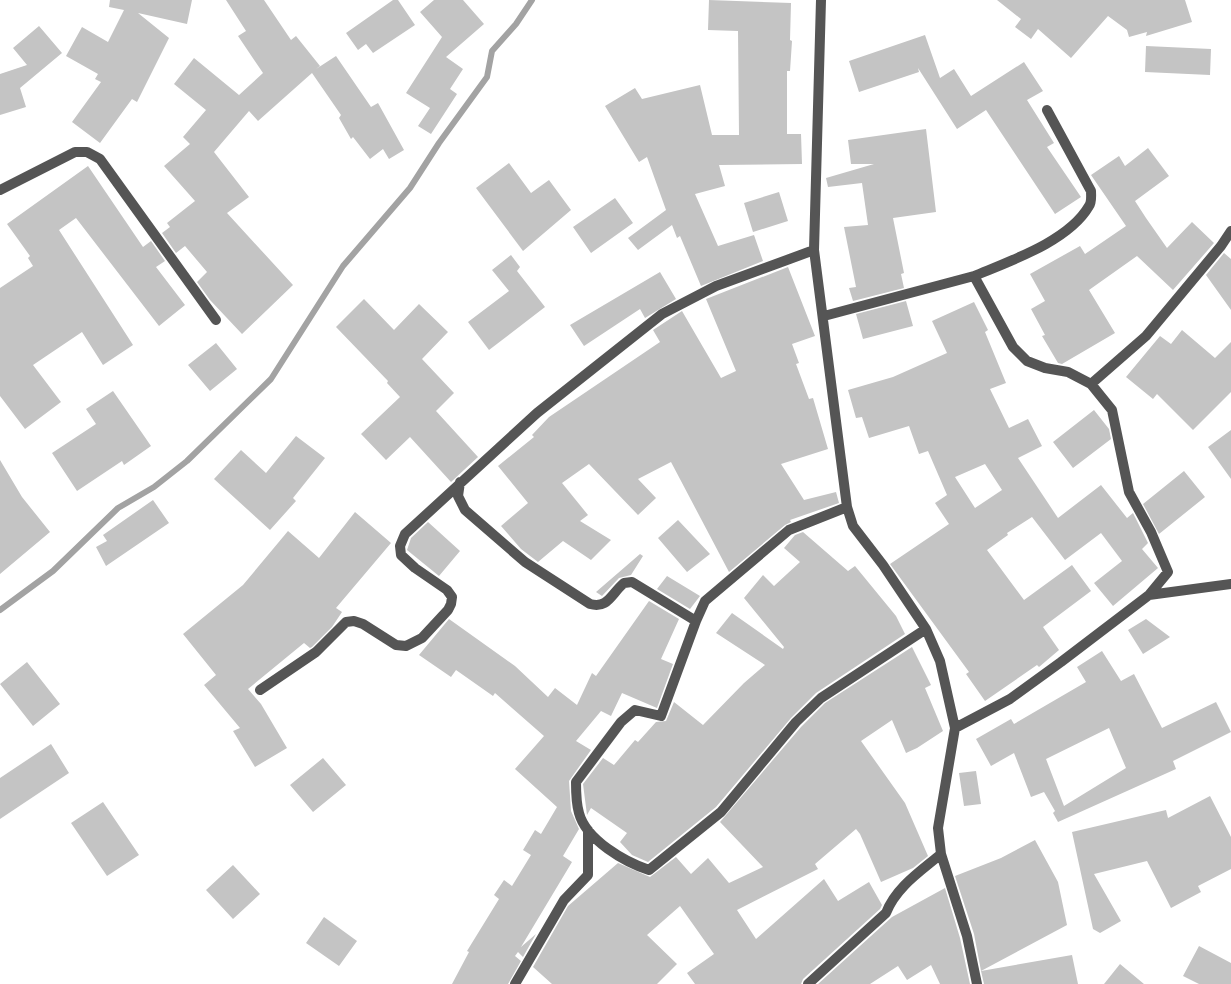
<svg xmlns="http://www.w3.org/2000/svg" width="1231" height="984" viewBox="0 0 1231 984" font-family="'Work Sans',sans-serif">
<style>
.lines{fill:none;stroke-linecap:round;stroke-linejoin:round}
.stream{stroke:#a3a3a3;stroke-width:6}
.building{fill:#c4c4c4;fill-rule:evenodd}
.street{stroke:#555;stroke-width:10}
</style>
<rect width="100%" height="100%" fill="#fff"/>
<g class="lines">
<path class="stream" d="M0,610L53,571L118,508L154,487L187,461L271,379L343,266L410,188L439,143L487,77L492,51L516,24L532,0"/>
</g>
<path class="building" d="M110,0H192L187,24L138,13L169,38L137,102L132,99L100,143L72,122L101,82L95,79L98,74L66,56L82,27L108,42L124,10L109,7Z
M226,0H264L291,40L296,36L320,66L316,69L336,56L371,107L378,103L404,150L389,159L383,149L370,159L353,137L351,139L339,118L341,115L312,73L258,121L249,111L214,152L249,197L227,213L293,285L242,334L210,300L197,282L207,272L185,246L176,253L162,233L170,227L167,223L195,201L164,166L190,144L183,137L206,110L174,84L194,58L239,95L263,73L238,36L246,31Z
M393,0H398L415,25L373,53L366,44L358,50L346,33Z
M434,0H463L484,24L446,57L463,69L450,89L457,94L431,134L418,126L430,108L406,93L442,37L420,12Z
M709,0L791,3L790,40L792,41L790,71H787V134H801L802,164L719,165L725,186L695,194L718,246L754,235L763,261L701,286L680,236L677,238L672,225L638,250L628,238L666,210L647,157L639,162L605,106L635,88L642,99L700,85L712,135H739L738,31L708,30Z
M997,0H1185L1192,22L1146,36L1147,32L1129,37L1127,30L1108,16L1071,58L1038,29L1031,39L1015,27L1021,19Z
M39,26L62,53L20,88L26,107L0,115V74L27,65L13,48Z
M925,35L940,78L954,69L971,96L1024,62L1043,91L1027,100L1054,143L1047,147L1081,197L1055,214L986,110L957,129L918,68L919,72L859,92L849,61Z
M1146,46L1211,49L1210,75L1145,72Z
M926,129L936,212L893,218L904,273L901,274L904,288L853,301L849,288L856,287L844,227L868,225L862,183L828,187L826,178L874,164H851L848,140Z
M1148,148L1169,176L1135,201L1146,218L1167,248L1192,222L1214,243L1173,290L1137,256L1089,290L1115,333L1062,364L1058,363L1042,336L1045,335L1031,309L1045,301L1030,274L1080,246L1085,254L1126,226L1091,175L1119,156L1125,166Z
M509,163L531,193L549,180L571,210L523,251L476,188Z
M88,166L143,247L151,241L165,261L156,267L185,305L159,326L76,218L59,230L133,345L103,365L82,332L33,365L61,402L25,429L0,396V288L33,266L28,258L30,256L7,224Z
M779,192L788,221L753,232L744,203Z
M615,198L633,223L591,253L573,227Z
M1224,253L1231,259V310L1206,275Z
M511,255L520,267L517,271L545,307L489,350L468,322L509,291L492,270Z
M788,267L815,336L792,344L799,363L796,364L809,399L813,398L828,449L781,464L804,500L836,492L839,503L790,520L791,522L785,525L729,572L671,462L638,479L656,498L638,515L589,464L562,483L588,515L580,521L611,540L591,560L563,541L538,562L521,549L501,526L528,503L498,466L534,437L532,435L549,417L660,342L653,330L682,311L721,378L736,371L706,299Z
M660,272L676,299L645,318L640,309L584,346L570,325Z
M364,299L394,330L419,304L448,332L422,359L454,393L436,411L478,457L451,482L410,437L386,460L361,434L400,397L387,383L388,381L336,327Z
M906,301L913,326L863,339L856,314Z
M974,302L988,330L985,332L1006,383L990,389L1009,428L1028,419L1042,446L1018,458L1058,518L1101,485L1127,518L1133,513L1148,543L1142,549L1158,568L1113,606L1094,583L1122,561L1101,533L1065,560L1032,517L1007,533L1008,535L987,550L1024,600L1072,565L1091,591L1043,627L1059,650L1039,667L1037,665L985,701L966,674L969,672L890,564L949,524L935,503L947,495L928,451L919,454L909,426L869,438L862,417L856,418L848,390L893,377L947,353L932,321ZM985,464L1002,490L975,508L955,477Z
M1182,330L1215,358L1231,342V392L1193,430L1157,394L1153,399L1126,377L1160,336L1171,344Z
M216,343L237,369L210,391L188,365Z
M113,391L151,446L124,465L122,461L77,491L52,453L96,424L86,409Z
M1094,410L1109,429L1111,439L1073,468L1053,442Z
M1231,430V479L1208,447Z
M296,436L325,458L293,498L296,501L270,530L214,479L241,450L266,473Z
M0,460L22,497L50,532L0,574Z
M1184,471L1205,497L1159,534L1143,504Z
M153,500L169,523L106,566L96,547L107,541L103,535Z
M355,512L391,543L336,608L342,612L332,627L312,647L310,648L304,643L248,689L261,704L287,748L255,767L233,731L240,728L204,685L216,675L183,634L243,585L288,531L319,558Z
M678,520L710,554L687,572L658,538Z
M428,522L460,551L439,576L407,550L411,538Z
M803,532L848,571L855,566L896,616L905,634L816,693L791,718L716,807L648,862L632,855L620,842L627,833L591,808L587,815L583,784L603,758L614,765L635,740L638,742L656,722L666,721L674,702L703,725L744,683L765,665L716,633L732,613L783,649L784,647L744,598L763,575L774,586L800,562L784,548L795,535Z
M640,554L643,556L631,575L619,578L602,596L596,592Z
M667,576L700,596L690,609L657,589Z
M649,601L679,619L661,659L673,664L657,708L622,693L611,716L601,711L576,741L591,750L569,781L571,811L579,829L563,856L572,862L521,947L536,934L523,957L518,952L515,956L521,961L508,984H452L469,952L467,951L499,899L494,895L504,880L512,886L531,855L523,850L535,830L541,834L557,807L515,769L544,736L495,693L493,696L456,670L451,677L419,655L449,619L515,666L548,697L555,688L577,705L592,673L596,676Z
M1146,619L1170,637L1143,654L1128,630Z
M912,647L931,685L925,688L943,731L917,748L906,753L892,720L861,741L905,803L928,856L913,868L881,882L860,834L856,829L815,864L818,869L737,910L756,939L824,879L838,901L869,882L882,905L880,909L803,979L801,984H695L687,973L714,954L680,906L647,935L677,964L657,984H552L533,967L568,906L618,863L650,877L676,857L691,874L708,858L729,883L763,867L720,822L801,727L825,703Z
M1102,651L1121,681L1134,674L1162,728L1216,702L1231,732L1173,761L1176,769L1058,822L1053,813L1055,811L1044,792L1031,797L1014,753L991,766L976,739L1011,719L1014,724L1086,682L1077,667ZM1109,728L1126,768L1064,806L1046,759Z
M27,662L60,704L33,726L0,684Z
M51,744L69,773L0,819V778Z
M323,758L346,785L313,812L290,785Z
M976,771L981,804L964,806L959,773Z
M1210,796L1231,837V869L1198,886L1201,892L1171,908L1147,861L1094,874L1121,921L1100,933L1093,929L1072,832L1166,810L1168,818Z
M103,802L139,855L107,876L71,823Z
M1035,840L1058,882L1067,925L981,971L974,934L955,876L1001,858Z
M233,865L260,894L233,919L206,890Z
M945,888L960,938L970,984H940L931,965L907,980L898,966L870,984H818L892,917Z
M324,917L357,941L339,966L306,943Z
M1199,946L1231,963V984H1199L1183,976Z
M1072,955L1078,984H984L981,971Z
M1120,964L1144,984H1104Z"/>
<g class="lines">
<path class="street" d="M821,0L814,250L847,507L853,526L883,565L926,629L940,661L955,728L938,828L941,854L967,936L977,984
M0,190L75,152H87L100,159L216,320
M974,276C1010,261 1069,241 1089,206C1092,202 1091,195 1091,191L1047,110
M824,316L974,276L1013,347L1027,361L1045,368L1068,372L1091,384L1112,410L1129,492L1151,532L1168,572L1149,595L1061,662L1010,699L955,728
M1091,384L1146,336L1221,246L1231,231
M460,482L458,496L465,510L525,562L590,604C608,609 611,594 624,583L632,582L696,621
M847,507L789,530L705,601L696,621L661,716L635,710L621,722L576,782C576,793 576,803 579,813C586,840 625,862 649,870L721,812L796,722L821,698L926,629
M1149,595L1231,584
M260,690L316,652L346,622L354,621L363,624L396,645L406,646L422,638L448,610L451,604L452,597L447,590L415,568L401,555L400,546L405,534L537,413L662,314L716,286L814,250
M515,984L564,900L588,875V830
M808,984L886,913C896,887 921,871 941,854"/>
</g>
</svg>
